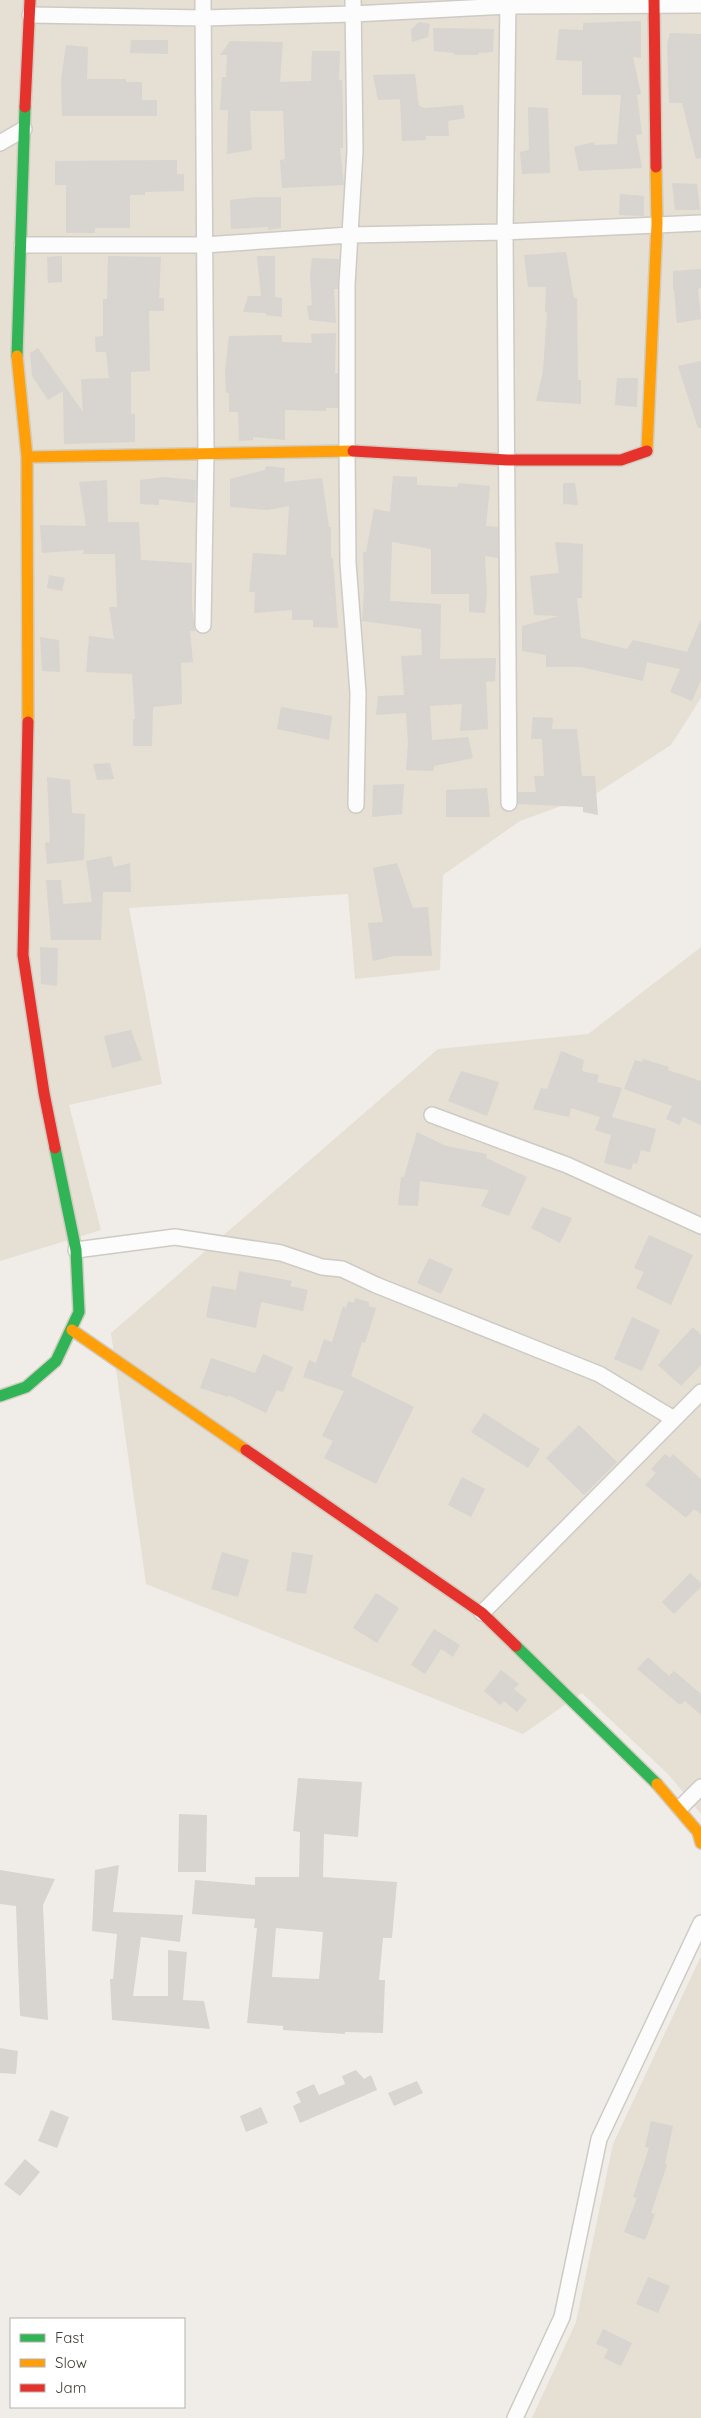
<svg xmlns="http://www.w3.org/2000/svg" width="701" height="2418" viewBox="0 0 701 2418" font-family="Quicksand,sans-serif">
<style>
.residential{fill:#e5dfd4}
.building{fill:#d8d4cf;fill-rule:evenodd}
.lines{fill:none;stroke-linecap:round;stroke-linejoin:round}
.street-casing{stroke:#cecbc5;stroke-width:18}
.fast-casing{stroke:#d1ccbf;stroke-width:14}
.slow-casing{stroke:#d1ccbf;stroke-width:14}
.jam-casing{stroke:#d1ccbf;stroke-width:14}
.street{stroke:#fdfcfc;stroke-width:15}
.fast{stroke:#30b455;stroke-width:11}
.slow{stroke:#ff9f0a;stroke-width:11}
.jam{stroke:#e5322d;stroke-width:11}
</style>
<rect width="100%" height="100%" fill="#f0ede8"/>
<path class="residential" d="M0,0H701V698L671,745L597,793L520,821L443,875L440,970L355,979L348,894L129,908L162,1084L69,1105L101,1230L0,1261Z
M701,947V1814L669,1775L582,1693L523,1734L146,1584L111,1333L438,1049L588,1034Z
M701,1956V2418H532L576,2322L613,2144Z"/>
<path class="building" d="M641,21V58L633,57L641,94L637,95L642,134L636,135L642,168L579,171L574,147L594,142V145L617,144L621,95H582V61L556,60L559,29L583,30V23Z
M419,22L430,24L428,37L412,42L411,30Z
M433,28L494,29L493,52L478,53V55H455L454,53L434,51Z
M670,33L701,34V158L696,159L682,103H669L667,44Z
M131,40H168V54L130,53Z
M230,41L283,42L280,82L311,81L312,51H340L339,80H342L343,111V148H340L344,185L282,188L280,160L285,159L283,111H250L252,150L227,154L228,110H220L222,77H226L227,55H220Z
M66,45L88,47L87,79H126V82H142V100H157V116H62L61,80Z
M415,74L419,106L425,108L463,105L465,118L448,121L449,136H426V140L402,141L400,99L378,100L373,75Z
M528,107L548,108L550,173L522,174L520,152L529,150Z
M177,160V174H184V191L145,192V195H130V228H95V233H66V185H55V161Z
M672,183L697,184L700,210H675Z
M620,194L644,196V216L619,215Z
M257,197H281V228L268,230V227L231,229L230,200Z
M566,252L574,298H577L578,380H581V404L536,401L543,371L547,312H545L546,287H528L524,255Z
M62,256V282L48,283L47,257Z
M108,256L161,257L159,298H164V311H149L150,371L131,372V414H135V442L64,444L63,391L48,400L32,376L30,353L38,348L83,412L81,379L109,378L106,352H96L95,337L103,336V299H107Z
M257,256H275V297L282,298V317L266,315V313L243,312L248,296H261Z
M312,258L339,259L338,289H334L336,323L309,320L307,306L312,305L310,274Z
M701,269V288L698,289L701,319L677,323L674,290H673V271Z
M336,333L335,373H338V408H326V411L285,410V440L253,437V440L239,441L238,412H229V393H226L225,371L229,336L282,335V342L312,343L311,334Z
M701,361V428H698L678,366Z
M617,378H638L637,407L615,405Z
M266,466L285,468L284,482L322,478L329,527H331V558H333L338,628L313,627V620H292V610L254,613L255,592H249L253,553L286,555L289,506L267,510L230,507V479L265,470Z
M393,476L417,477V485L457,487L459,483L490,486L486,526L498,527V558L485,556L487,594L485,613L469,612V594H431V549L392,542L390,601L441,604L440,659L496,658L495,681L486,682L488,729L460,731L462,704L430,706L432,740L468,737L473,758L434,766L433,771L406,770L408,744L406,713L376,715L378,696L404,695L401,656L422,655L421,629L362,621L364,592L363,552H366L374,509L390,512Z
M163,477L196,480L195,503L159,499V505L140,504V480Z
M107,480L108,522H139L141,560L192,563V607L195,631H190L193,662L181,663L182,704L153,707L152,746H133V719H135L132,674L86,672L89,636L114,639L109,607H117L115,554H83L84,550L42,553L40,525L86,526L79,482Z
M563,483H575L578,505L563,504Z
M555,542L583,544L582,598H577L581,638L627,649L633,640L687,652L701,619V680L692,701L670,692L680,669L647,662L643,681L581,667H546V655L522,651V626L559,616L534,615L530,576L559,573Z
M49,575L65,578L62,591L47,588Z
M40,637L59,640L60,672L42,671Z
M281,707L332,716L329,740L277,729Z
M533,717L553,718L552,729H577L582,776H595L598,815L583,812V807L518,804V792H536L534,776H544L542,739H531Z
M110,763L114,779L97,780L93,764Z
M47,777L70,780L72,813L85,814L84,860L47,864L45,843L50,842Z
M404,784L402,814L372,817L373,785Z
M487,788L490,817H446V790Z
M111,856L114,867L130,863L131,892H103L101,940H51L46,880H61L63,904L92,902L86,861Z
M397,863L413,908L428,907L432,956H394L373,961L368,923L383,922L373,868Z
M40,947L58,948L57,986L41,984Z
M131,1030L142,1060L112,1068L104,1036Z
M561,1051L584,1060L582,1071L599,1075L597,1082L622,1088L612,1117L656,1129L650,1152L641,1150L637,1164L633,1163L631,1170L604,1163L611,1135L595,1130L600,1117L571,1108L569,1117L533,1109L541,1088L547,1089Z
M643,1059L669,1067L668,1070L701,1081V1125L683,1117L680,1125L666,1119L672,1106L624,1089L635,1060L642,1062Z
M461,1071L499,1082L487,1116L448,1101Z
M417,1132L446,1146L487,1154L486,1158L527,1177L509,1216L481,1206L489,1190L420,1181L418,1206L398,1205L401,1177H404Z
M542,1207L572,1218L560,1243L531,1228Z
M649,1235L693,1255L671,1305L636,1288L644,1272L634,1268Z
M429,1258L453,1269L441,1294L417,1283Z
M239,1271L292,1281L290,1286L308,1290L303,1311L261,1302L256,1328L206,1317L212,1286L236,1290Z
M355,1298L369,1302V1306L376,1308L365,1343L362,1342L351,1376L414,1407L376,1484L324,1458L333,1441L322,1436L344,1391L303,1377L309,1360L316,1363L324,1339L332,1342L343,1306L346,1308L348,1301L354,1303Z
M632,1317L660,1330L642,1371L614,1359Z
M693,1327L701,1335V1365L681,1386L658,1365Z
M263,1354L293,1367L283,1392L277,1390L266,1413L228,1395V1397L200,1388L211,1358L255,1373Z
M484,1413L540,1449L528,1468L471,1432Z
M579,1425L617,1462L584,1495L546,1458Z
M665,1454L670,1458L673,1454L701,1479V1514L694,1509L686,1518L645,1485L656,1473L651,1469Z
M462,1477L485,1489L471,1517L448,1505Z
M222,1552L249,1560L238,1597L211,1589Z
M292,1552L313,1555L306,1594L286,1591Z
M690,1573L701,1583V1587L674,1614L662,1602Z
M376,1593L399,1608L377,1643L353,1628Z
M434,1629L460,1645L453,1657L441,1649L425,1674L411,1665Z
M648,1657L669,1676L674,1671L701,1694V1715L685,1701L680,1705L637,1669Z
M501,1670L519,1684L514,1689L527,1700L517,1712L504,1701L500,1705L484,1691Z
M298,1778L362,1782L358,1837L324,1834L323,1877L397,1882L392,1938H383L379,1980H385L383,2033L345,2032V2034L283,2030V2026L247,2023L257,1928H254L255,1919L192,1914L195,1880L255,1885V1877H299L300,1832L293,1831ZM276,1928L323,1932L319,1979L272,1977Z
M179,1814L207,1815L206,1872H178Z
M119,1865L113,1912L183,1915L180,1942L141,1937L133,1996H168V1950L187,1952L183,2000L204,2001L210,2029L112,2020L110,1979H113L117,1934L92,1931L95,1870Z
M0,1870L55,1879L43,1905L48,2020L20,2016L16,1906L0,1904Z
M0,2048L18,2051L16,2074L0,2073Z
M356,2070L364,2079L371,2075L377,2090L300,2123L293,2106L301,2102L296,2092L314,2084L319,2095L345,2084L342,2076Z
M417,2081L423,2093L394,2106L388,2093Z
M261,2107L268,2123L246,2132L240,2116Z
M51,2110L69,2117L57,2148L38,2141Z
M651,2121L673,2126L665,2164L667,2165L651,2213L655,2214L645,2240L624,2232L637,2198L633,2197L649,2148L645,2147Z
M25,2159L40,2172L20,2196L4,2184Z
M648,2277L670,2286L658,2313L636,2304Z
M603,2329L632,2343L621,2366L604,2358L608,2349L596,2344Z"/>
<g class="lines">
<defs>
<path id="street" d="M203,0L206,453L203,625
M353,0L355,151L347,284V451L348,563L358,693L356,805
M508,0L505,232L509,803
M30,15L204,18L353,14L508,6L701,5
M0,143L24,129
M22,245H204L350,235L505,232L701,223
M432,1115L567,1165L701,1226
M76,1250L175,1237L281,1253L322,1267L342,1269L376,1285L599,1374L674,1419
M482,1613L701,1392
M680,1808L701,1787
M515,2418L562,2317L599,2139L701,1923"/>
<path id="fast" d="M17,356L25,107
M0,1396L26,1387L56,1361L79,1312L76,1250L55,1148
M516,1646L657,1784"/>
<path id="slow" d="M17,356L27,457L28,722
M647,451L657,224L656,167
M27,457L353,451
M72,1330L246,1450
M657,1784L698,1832L701,1843"/>
<path id="jam" d="M654,0L656,167
M25,107L30,0
M353,451L507,460H621L647,451
M28,722L23,955L44,1093L55,1148
M246,1450L482,1613L516,1646"/>
</defs>
<use href="#street" class="street-casing"/>
<use href="#fast" class="fast-casing"/>
<use href="#slow" class="slow-casing"/>
<use href="#jam" class="jam-casing"/>
<use href="#street" class="street"/>
<use href="#fast" class="fast"/>
<use href="#slow" class="slow"/>
<use href="#jam" class="jam"/>
</g>
<rect x="10" y="2318" width="175" height="90" fill="#ffffff" stroke="#b5b2ad"/>
<rect x="20" y="2334" width="25" height="8" fill="#30b455" stroke="#b5b2ad"/>
<text x="55" y="2343" font-size="15" fill="#463e33">Fast</text>
<rect x="20" y="2359" width="25" height="8" fill="#ff9f0a" stroke="#b5b2ad"/>
<text x="55" y="2368" font-size="15" fill="#463e33">Slow</text>
<rect x="20" y="2384" width="25" height="8" fill="#e5322d" stroke="#b5b2ad"/>
<text x="55" y="2393" font-size="15" fill="#463e33">Jam</text>
</svg>
